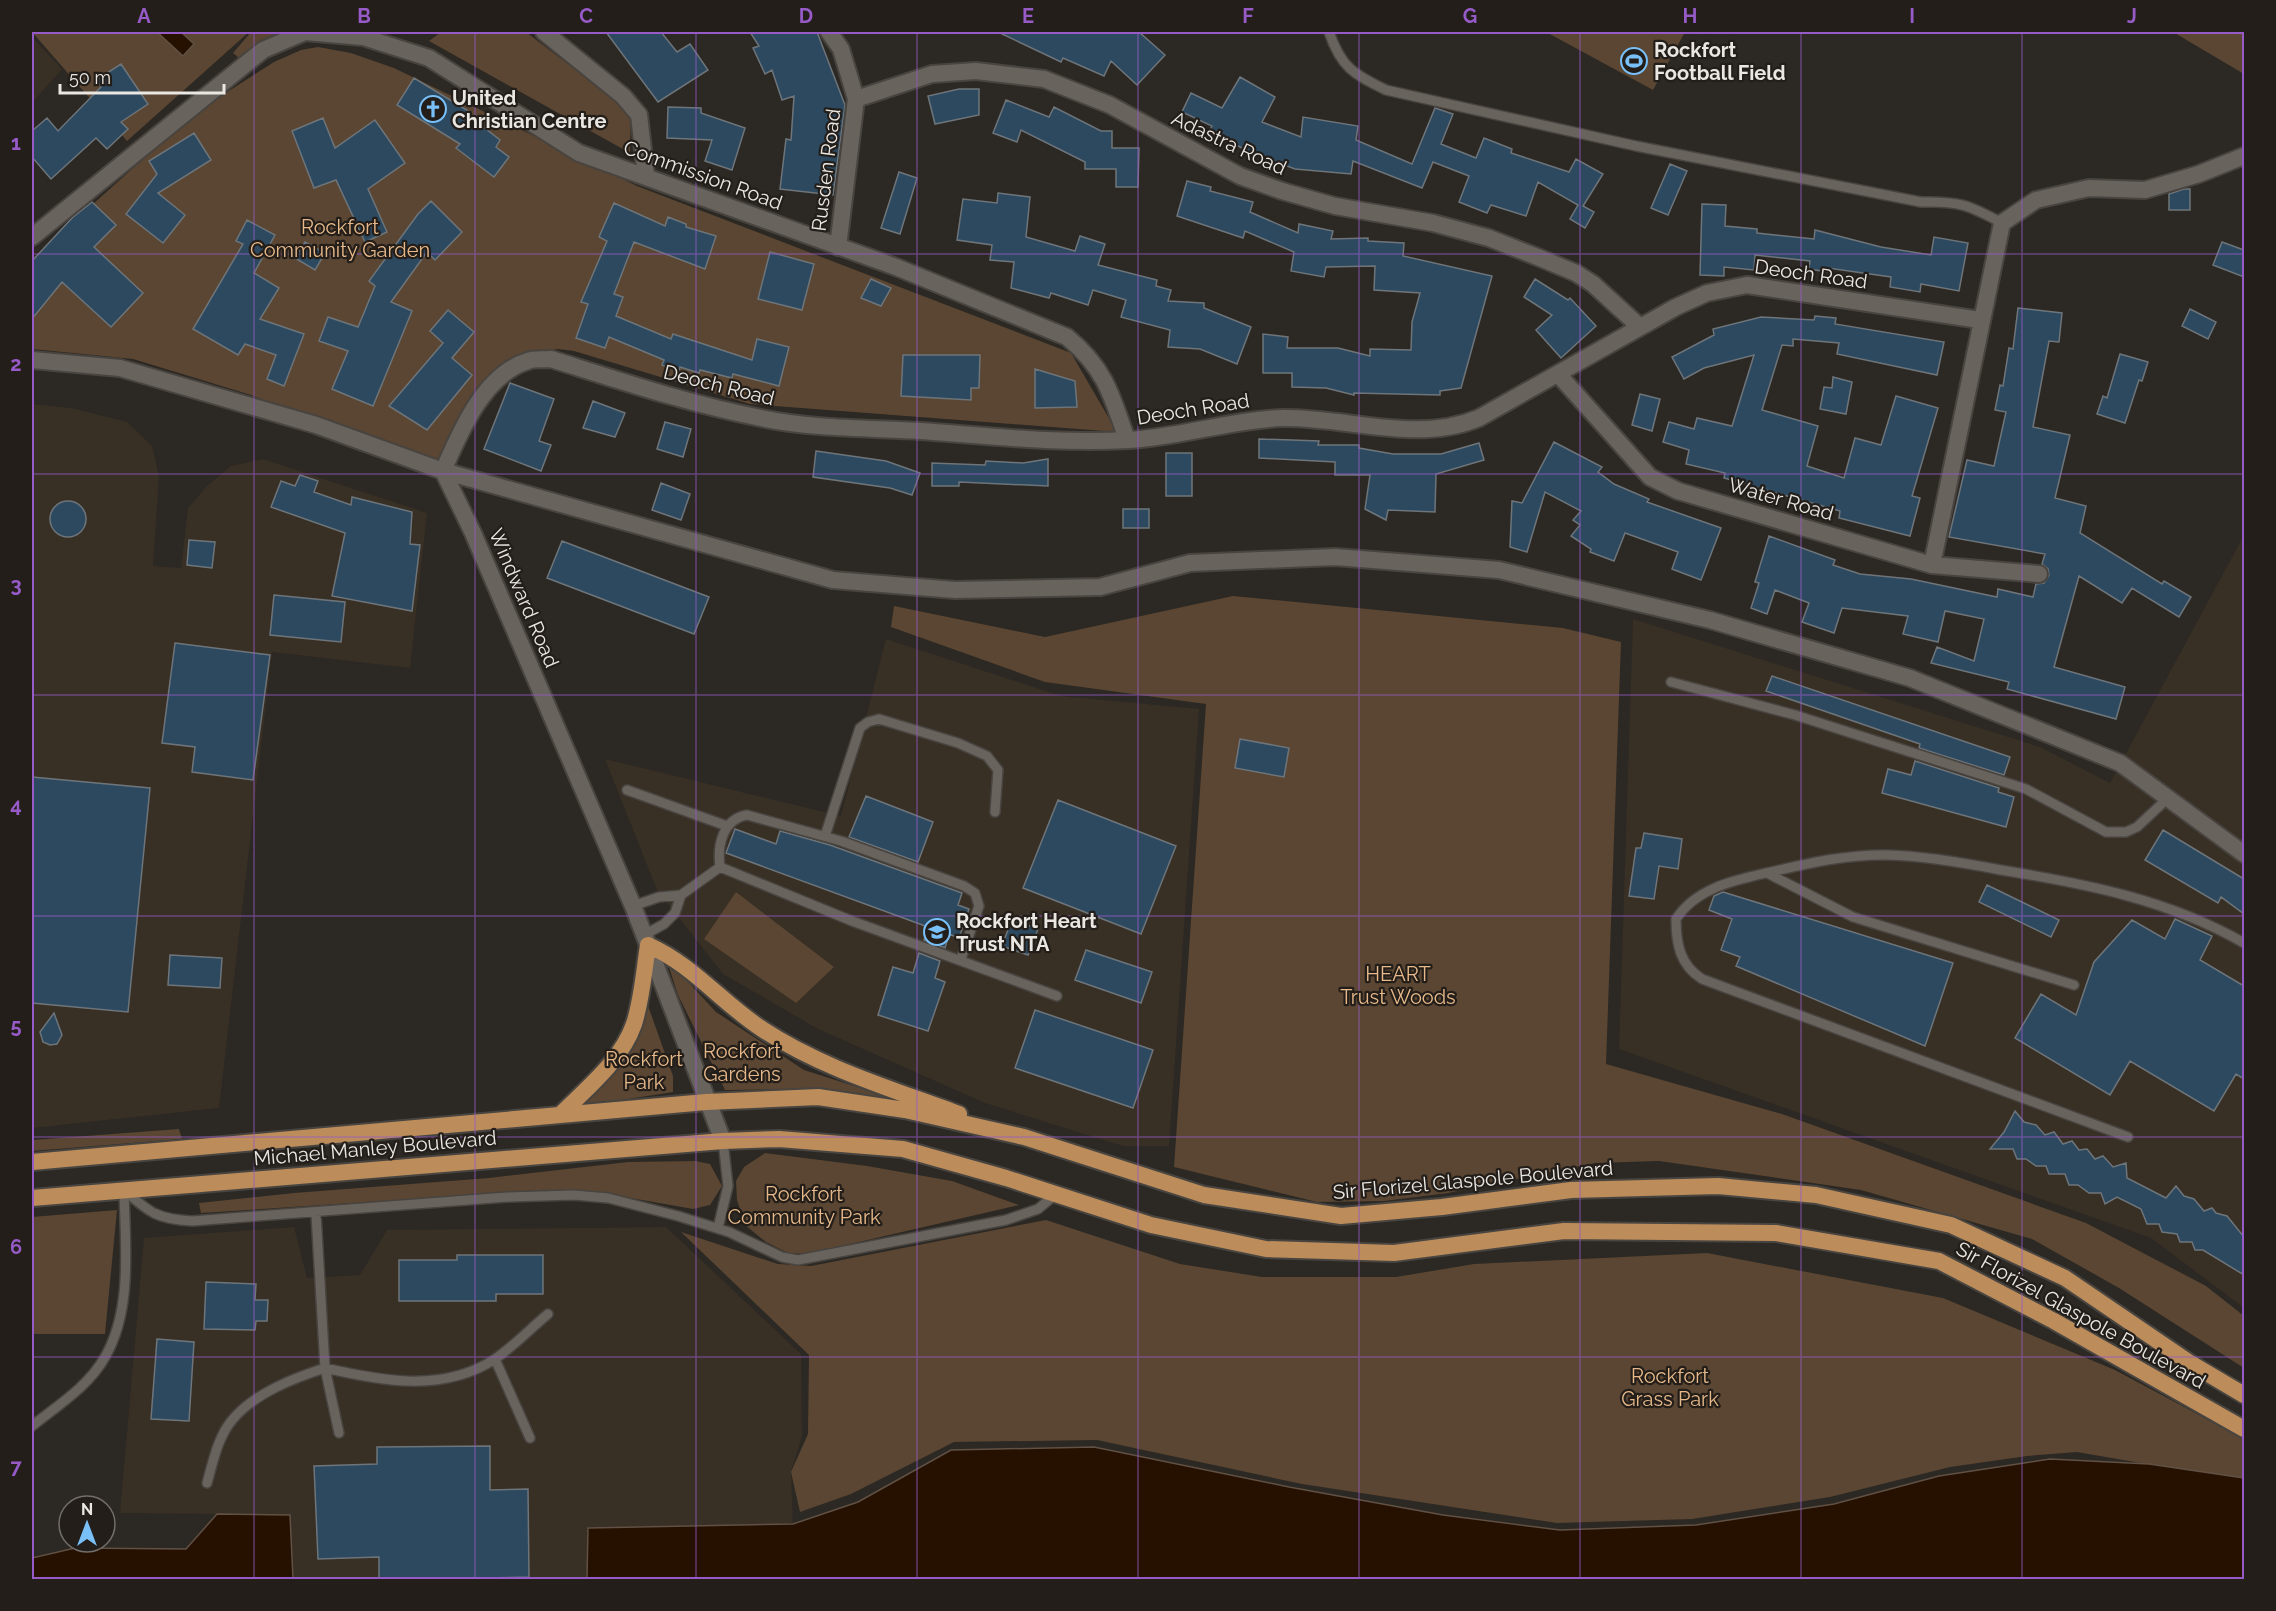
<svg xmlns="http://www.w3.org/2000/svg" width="2276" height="1611" viewBox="0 0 2276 1611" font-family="Raleway,sans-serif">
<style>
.built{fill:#382f25}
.green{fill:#5a4632}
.water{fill:#261100;stroke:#615144;stroke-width:1.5}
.building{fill:#2c4960;stroke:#6e757a;stroke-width:1.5}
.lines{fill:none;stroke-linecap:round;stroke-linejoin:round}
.service-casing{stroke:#484440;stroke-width:12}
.minor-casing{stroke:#484440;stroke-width:20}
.secondary-casing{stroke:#484440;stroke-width:20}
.trunk-casing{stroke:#484440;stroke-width:20}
.service{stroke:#69635d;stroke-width:9}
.minor{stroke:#69635d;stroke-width:16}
.secondary{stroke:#69635d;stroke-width:16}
.trunk{stroke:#bc8c5a;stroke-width:16}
.grid{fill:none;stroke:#975bc8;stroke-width:1.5;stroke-opacity:0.55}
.labels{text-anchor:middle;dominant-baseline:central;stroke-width:4.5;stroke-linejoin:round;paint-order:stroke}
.poi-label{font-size:20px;font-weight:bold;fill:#eae7e3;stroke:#231e19;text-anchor:start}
.street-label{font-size:20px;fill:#eae7e3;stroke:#231e19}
.park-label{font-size:20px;fill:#e7b98a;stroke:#231e19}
.neatline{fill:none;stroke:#975bc8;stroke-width:2}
.grid-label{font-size:20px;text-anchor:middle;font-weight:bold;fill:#975bc8}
</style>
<rect width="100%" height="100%" fill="#2c2823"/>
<path class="built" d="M32,37L62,69L32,103Z
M32,404L71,408L127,422L152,446L159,476L153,566L181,568L188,508L207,486L231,466L263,459L427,513L410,668L272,652L219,1108L32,1128Z
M2244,535V1308L2151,1238L1619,1049L1633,619L2040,747L2110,783Z
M886,639L1061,696L1199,709L1169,1146H1123L985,1103L818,1029L723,974L657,890L605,759L841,816Z
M294,1227L307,1278L360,1275L387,1230L666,1227L801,1354L802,1436L791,1472L793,1524L588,1528L587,1579H293L290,1515L120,1513L144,1238Z"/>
<path class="green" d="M32,32H249L127,141Z
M251,32H302L244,62L233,53Z
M441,32H526L631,112L630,153L429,41Z
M1546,32H1685L1653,90Z
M2173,32H2244V74Z
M318,47L351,53L394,68L637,186L1071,353L1117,432L750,404L574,351L558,349L529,354L502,367L443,471L251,395L133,359L32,349V259L193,114L274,62L301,50Z
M1233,596L1563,628L1621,642L1606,1064L1782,1114L2086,1223L2206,1286L2244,1316V1368L2119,1288L2032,1239L1861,1190L1659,1161L1595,1163L1448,1193L1384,1201L1317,1202L1174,1167L1206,704L1045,682L891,627L894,606L1045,637Z
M736,892L834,967L796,1003L704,939Z
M666,958L716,1012L804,1070L898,1100L802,1089L725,1090L678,995Z
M646,1000L673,1076V1092L577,1107Z
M179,1129L182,1139L32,1151V1140Z
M765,1153L867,1166L952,1181L1019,1205L807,1254L788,1253L766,1242L745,1225L737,1200L736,1181L744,1167Z
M695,1161L710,1164L722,1186L710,1205L693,1209L608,1194H492L201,1213L199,1203L294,1193L489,1178L628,1162Z
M117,1210L105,1334H32V1217Z
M1046,1220L1180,1264L1262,1277H1396L1474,1264L1707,1253L1943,1298L2115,1370L2244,1439V1481L2077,1452L2027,1456L1950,1467L1830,1497L1692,1519L1557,1523L1302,1484L1097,1440L954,1442L851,1494L800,1512L791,1472L808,1434L809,1355L681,1232L778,1264L811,1266Z"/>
<path class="water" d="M157,32H181L194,44L183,56Z
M1094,1447L1289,1487L1443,1515L1560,1530L1696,1525L1834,1504L1939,1476L2050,1459L2149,1464L2244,1478V1579H587L588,1528L793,1524L858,1502L951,1450Z
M217,1514L290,1515L293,1579H32V1558L75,1548L186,1549Z"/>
<path class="building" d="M606,32H661L677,52L690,44L708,70L658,102Z
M750,32H817L845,105L833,195L780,189L786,139L791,140L794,96L782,100L772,70L765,74L753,48L759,46Z
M998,32H1139L1165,55L1137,85L1111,61L1104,76L1063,58L1061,62Z
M121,64L148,104L121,122L128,129L107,149L96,138L51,179L32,157V131L47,118L58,131L101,87L96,80Z
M1240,77L1275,97L1262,122L1301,137L1303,117L1358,126L1356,140L1412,164L1435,108L1453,114L1441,144L1476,158L1484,138L1512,149L1511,153L1569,172L1576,159L1603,174L1583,206L1594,212L1585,228L1570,219L1578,205L1538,182L1526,216L1491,205L1487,213L1459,202L1469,176L1433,162L1422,188L1353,161L1351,174L1295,169L1247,151L1210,130L1212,126L1182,112L1191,93L1222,108Z
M414,78L470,112L468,115L500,140L496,147L509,157L494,177L456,148L460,144L397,105Z
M959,89H979V115L935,124L928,96Z
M1006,100L1049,117L1054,107L1101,131H1112V148H1139L1138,187H1116V169H1085V162L1021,130L1017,142L993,133Z
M668,107L701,108V113L745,128L732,170L705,161L712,140L667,138Z
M323,118L335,148L375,120L405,163L368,189L387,232L365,242L336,180L314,188L292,131Z
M194,133L211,160L158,193L185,215L163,243L126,214L157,174L149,161Z
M1670,164L1687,171L1668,215L1651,208Z
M899,172L917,178L900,234L881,228Z
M1187,181L1211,187L1210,191L1253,202L1250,212L1298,233L1299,224L1333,231L1331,239L1368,238V241L1404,243L1403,256L1492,276L1461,388L1440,391V395L1354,393V395L1326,388L1292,387V373H1263V334L1288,337L1287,348H1338L1370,356V349L1411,350L1412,322L1420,293L1374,290L1375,266L1326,267L1324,277L1291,271L1294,252L1245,231L1243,238L1177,216Z
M2184,189H2190V210H2169V194Z
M998,193L1030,197L1026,237L1075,251L1080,236L1105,244L1098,265L1157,280L1156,286L1171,290L1168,301L1204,303V308L1251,327L1237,364L1200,349L1168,347L1170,330L1121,317L1126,300L1093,290L1088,305L1051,293L1049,298L1011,288L1014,262L990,260L992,245L957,240L963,199L997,203Z
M431,201L462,232L435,260L427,252L391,302L412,311L373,406L332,389L348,351L319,341L328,317L358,327L375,286L369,281L418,214Z
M92,202L116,225L94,247L143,293L111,327L62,282L32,319V261L72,218Z
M614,203L665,226L668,217L686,224V227L716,236L705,269L634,242L614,294L623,297L616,316L671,339L673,334L752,360L757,339L789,347L779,386L733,374L732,378L700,370L699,373L680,367L679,371L662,365L664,360L609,337L605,348L576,338L588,304L581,302L607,241L599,237Z
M1702,204L1726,205L1725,226L1757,229V233L1814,239L1815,230L1881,247L1931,255L1934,237L1968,243L1959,291L1921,284L1920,292L1890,287L1891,277L1828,268V272L1809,269L1810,261L1755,255L1754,270L1724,267V276L1700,275Z
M247,220L275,235L254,273L279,288L260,319L304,334L284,386L267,379L276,355L245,344L238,355L193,329L243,244L236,241Z
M305,242L325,253L315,270L295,258Z
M2222,242L2244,250V277L2213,265Z
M770,252L814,264L802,310L758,299Z
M871,279L891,288L881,306L861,298Z
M1535,279L1568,300L1570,298L1596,326L1561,358L1536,330L1552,315L1524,297Z
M2018,308L2062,313L2059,342L2049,341L2033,427L2070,435L2055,498L2086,506L2080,533L2162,584L2164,581L2191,597L2179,617L2132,588L2122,603L2079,576L2054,667L2125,687L2116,719L2007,689L2009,682L1931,663L1937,647L1974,661L1984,619L1945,611L1938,642L1903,634L1908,616L1842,608L1834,633L1802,622L1809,603L1775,590L1767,614L1751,608L1759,583L1755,582L1769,536L1835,560L1833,565L1860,574L1911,579L1997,597L1998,589L2033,597L2036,584L2044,583L2049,575L2048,569L2042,564L2045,554L1949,537L1967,460L1994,466L2006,412L1995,410L2000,385L2003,386L2009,348L2013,349Z
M2190,309L2216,322L2208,339L2182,326Z
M448,310L474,332L452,358L472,375L427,430L389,406L443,343L430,331Z
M1815,316L1836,318L1835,324L1944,342L1937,375L1837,354L1839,343L1793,339V346L1782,345L1762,410L1818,426L1807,466L1844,478L1855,438L1881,445L1896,396L1938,408L1912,496L1920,498L1910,536L1839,518L1840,511L1724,478L1725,473L1686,464L1689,450L1663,442L1669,422L1694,429L1697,418L1732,426L1754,355L1704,368L1684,379L1672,357L1714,335L1713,329L1761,317L1814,320Z
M2120,354L2148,362L2142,381L2139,380L2125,423L2097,414L2103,396L2107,398Z
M903,355H980L979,388H971V400L901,396Z
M1035,369L1075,381L1077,407L1035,408Z
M1833,377L1852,382L1846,414L1820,409L1824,387L1832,388Z
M510,383L554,399L539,441L551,445L541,471L484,449Z
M1640,394L1660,399L1652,431L1632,425Z
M593,401L625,413L615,437L583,428Z
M665,422L691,429L683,457L657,449Z
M1259,439L1319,441L1318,445H1359V448L1393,454H1441L1479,443L1484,460L1436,474L1435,512L1388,510L1386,520L1365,509L1370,475H1335V462L1259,458Z
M1554,442L1602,467L1598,472L1614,484L1649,499L1647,502L1721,528L1701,580L1672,569L1678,552L1625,533L1614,561L1590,552L1591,549L1571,536L1580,525L1573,520L1581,511L1545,492L1527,552L1510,547L1512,501L1522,503Z
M816,451L886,461L920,473L912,495L890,488L813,477Z
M1166,453H1192V496H1166Z
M1048,459V486L959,482V486H932V463L985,465L986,461L1023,463Z
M300,475L318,481L314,492L351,505L352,497L412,512L410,544L420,545L412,611L332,596L345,533L271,507L281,481L295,486Z
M661,483L690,494L681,520L652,510Z
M50 519a18 18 0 1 1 36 0a18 18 0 1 1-36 0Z
M1123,509H1149V528H1123Z
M189,540L215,542L212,568L187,565Z
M562,541L709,597L694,634L547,578Z
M274,595L345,602L341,642L270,635Z
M175,643L270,655L253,780L192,772L195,747L162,743Z
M1772,676L2010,757L2004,775L1919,748L1920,744L1766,691Z
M1240,739L1289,748L1284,777L1235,768Z
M1915,761L1999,788L1998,792L2014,797L2006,827L1882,793L1888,769L1911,775Z
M32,777L150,788L128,1012L32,1003Z
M866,796L933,822L918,862L849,837Z
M1058,800L1176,846L1141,934L1023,888Z
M735,829L776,844L780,831L830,845L962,893L958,905L969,909L959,938L949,934L945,948L924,940L928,927L726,853Z
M2163,830L2244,879V914L2221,897L2218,903L2145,860Z
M1644,833L1682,839L1678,869L1659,866L1654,899L1629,896L1636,848H1641Z
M1987,885L2059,920L2051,937L1979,902Z
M1723,892L1953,963L1925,1046L1736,966L1740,957L1721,950L1732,919L1709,910L1714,896Z
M1012,919L1038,929L1028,955L1002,946Z
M2175,919L2212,936L2200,960L2244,986V1079L2236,1074L2214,1111L2130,1061L2110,1095L2015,1038L2041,994L2076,1015L2094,962L2132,920L2165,939Z
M1086,950L1152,972L1141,1003L1075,980Z
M919,953L940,961L935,978L945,982L928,1031L878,1015L893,967L913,973Z
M170,955L222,958L220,988L168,985Z
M1035,1010L1153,1050L1133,1108L1015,1068Z
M54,1013L62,1035L57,1044L50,1045L43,1042L40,1032Z
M2015,1111L2024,1122L2036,1125L2045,1135L2054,1132L2063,1144L2072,1141L2079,1150L2087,1149L2095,1159L2103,1156L2113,1167L2126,1163L2127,1178L2166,1198L2176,1186L2184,1196L2194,1199L2204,1211L2212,1208L2216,1213L2227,1216L2244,1237V1275L2203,1250H2195L2192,1242H2180L2177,1234L2162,1232L2159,1224H2147L2141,1209L2117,1197L2105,1204L2101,1193H2089L2078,1185H2069L2065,1174H2049L2046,1166H2036L2026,1159H2017L2013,1149H1990L2004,1132Z
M457,1255H543V1294H496V1301H399V1260H457Z
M206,1282L256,1284L255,1300H268L267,1321H256L255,1330L204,1329Z
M157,1339L194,1342L189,1421L151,1419Z
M490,1446V1490L528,1489L529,1577L379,1580V1557L318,1559L314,1466L377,1464V1447Z"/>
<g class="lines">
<defs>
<path id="service" d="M1329,32C1341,67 1353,74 1386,90L1636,146L1921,202C1959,201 1969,205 2002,223
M1671,682L1795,715L2026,789L2106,832H2126L2137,827L2168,798
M627,790L727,826
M825,836L860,728L868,722L879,719L958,743L987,756L998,770L995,812
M720,867C717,845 723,819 747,815L841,841L964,886L975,893L979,906L961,959
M1767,873L1853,917L2074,985
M633,906L659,897L681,895
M644,935L664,924L675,913L681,895L720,867L852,921L1057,996
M2128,1137L1702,979C1680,965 1676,944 1676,919C1697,887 1736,880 1771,872C1810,863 1848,854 1888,855C1926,856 1965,863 2001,870C2087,884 2169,900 2244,943
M316,1214L325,1368C382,1381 443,1393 495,1359C514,1346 531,1328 548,1314
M718,1228L728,1186L723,1141
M495,1359L530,1438
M32,1426C57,1406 89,1386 105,1357C133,1309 125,1243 124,1190C150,1213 157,1219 192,1221L507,1197L574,1195L608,1198L678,1216L729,1232L782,1257L798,1260L1006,1220L1038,1209L1056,1194
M207,1483C213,1462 218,1436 233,1419C255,1393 294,1378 325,1368L339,1433"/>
<path id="minor" d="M544,32L623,96L639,115L646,176
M829,32L841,49L856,99L838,247
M856,99L932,74L976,71L1044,79L1110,105L1240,176L1282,191L1335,206L1433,223L1489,238L1540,258L1576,273L1593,284L1640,327
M32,237L263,50L305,32L363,37L429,58L579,153L896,267L1067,337C1105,368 1112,396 1127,440
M1980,320L1747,285L1707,293L1676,307L1479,418C1417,444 1347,417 1283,418C1230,420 1181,437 1129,440C1060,444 989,436 921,431C868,428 813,429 761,418C689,404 621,381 551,359C544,360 535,358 528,361C484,374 460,432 443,471L833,580L955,590L1100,587L1190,563L1335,557L1499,570L1710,620L1910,678L2120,763L2244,854
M1558,374L1650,477L1678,491L1932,565L2039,574
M1932,565L2002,223L2036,200L2089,188L2145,190L2199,174L2244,156"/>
<path id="secondary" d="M32,360L120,368L316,425L443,471L473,533L633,906L723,1141"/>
<path id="trunk" d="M561,1114C588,1087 621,1061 634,1024C642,999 644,971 648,945C693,965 722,1003 762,1029C821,1068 892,1089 959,1114
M32,1162L706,1102L818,1097L905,1110L1024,1137L1204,1195L1341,1216L1442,1207L1571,1190L1718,1186L1816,1195L1951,1225L2065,1278L2190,1363L2244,1395
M32,1198L723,1141L779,1139L903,1149L1006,1178L1151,1225L1266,1249L1394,1253L1564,1231L1776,1233L1939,1261L2054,1321L2244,1429"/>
</defs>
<use href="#service" class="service-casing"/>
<use href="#minor" class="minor-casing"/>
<use href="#secondary" class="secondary-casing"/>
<use href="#trunk" class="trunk-casing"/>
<use href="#service" class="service"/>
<use href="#minor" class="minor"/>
<use href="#secondary" class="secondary"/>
<use href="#trunk" class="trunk"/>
</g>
<path class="grid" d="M254,32V1580M475,32V1580M696,32V1580M917,32V1580M1138,32V1580M1359,32V1580M1580,32V1580M1801,32V1580M2022,32V1580M32,254H2244M32,474H2244M32,695H2244M32,916H2244M32,1137H2244M32,1357H2244"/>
<defs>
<symbol id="stadium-ring" viewBox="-11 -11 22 22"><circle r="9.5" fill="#231e19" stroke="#79bff8" stroke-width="1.5"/><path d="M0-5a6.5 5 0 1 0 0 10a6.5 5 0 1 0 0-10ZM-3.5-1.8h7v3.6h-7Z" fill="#79bff8"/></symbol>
<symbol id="church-ring" viewBox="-11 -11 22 22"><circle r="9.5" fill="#231e19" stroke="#79bff8" stroke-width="1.5"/><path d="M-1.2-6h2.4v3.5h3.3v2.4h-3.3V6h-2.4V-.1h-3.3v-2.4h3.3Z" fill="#79bff8"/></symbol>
<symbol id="school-ring" viewBox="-11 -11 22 22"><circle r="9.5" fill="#231e19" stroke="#79bff8" stroke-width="1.5"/><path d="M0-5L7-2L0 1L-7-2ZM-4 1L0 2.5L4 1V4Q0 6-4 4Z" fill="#79bff8"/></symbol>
</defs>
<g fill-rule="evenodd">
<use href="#stadium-ring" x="1619" y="46" width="30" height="30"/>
<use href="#church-ring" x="418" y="94" width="30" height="30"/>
<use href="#school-ring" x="922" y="917" width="30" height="30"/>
</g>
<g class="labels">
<g class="poi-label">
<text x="1654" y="50">Rockfort<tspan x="1654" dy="23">Football Field</tspan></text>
<text x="452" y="98">United<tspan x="452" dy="23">Christian Centre</tspan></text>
<text x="956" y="921">Rockfort Heart<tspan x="956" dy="23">Trust NTA</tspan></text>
</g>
<g class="street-label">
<text transform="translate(1229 143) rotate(25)">Adastra Road</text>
<text transform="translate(826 170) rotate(-83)">Rusden Road</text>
<text transform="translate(703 175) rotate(20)">Commission Road</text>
<text transform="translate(1811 274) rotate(8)">Deoch Road</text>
<text transform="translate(719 385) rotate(14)">Deoch Road</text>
<text transform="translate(1193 409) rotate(-9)">Deoch Road</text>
<text transform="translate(1781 499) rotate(16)">Water Road</text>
<text transform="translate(524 598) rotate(67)">Windward Road</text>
<text transform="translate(375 1148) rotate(-5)">Michael Manley Boulevard</text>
<text transform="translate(1473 1180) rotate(-5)">Sir Florizel Glaspole Boulevard</text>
<text transform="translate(2081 1315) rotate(29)">Sir Florizel Glaspole Boulevard</text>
</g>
<g class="park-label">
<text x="340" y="227">Rockfort<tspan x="340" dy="23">Community Garden</tspan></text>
<text x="1398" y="974">HEART<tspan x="1398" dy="23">Trust Woods</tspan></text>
<text x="742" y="1051">Rockfort<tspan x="742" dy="23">Gardens</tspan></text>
<text x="644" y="1059">Rockfort<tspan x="644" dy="23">Park</tspan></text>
<text x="804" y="1194">Rockfort<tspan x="804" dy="23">Community Park</tspan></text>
<text x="1670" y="1376">Rockfort<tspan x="1670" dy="23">Grass Park</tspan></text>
</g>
</g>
<rect width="2276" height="1611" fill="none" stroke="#231e19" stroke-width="66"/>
<g transform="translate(87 1524)"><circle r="28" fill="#231e19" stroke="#736e6a" stroke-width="1.5"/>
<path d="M0-4.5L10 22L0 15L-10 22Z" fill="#79bff8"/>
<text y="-9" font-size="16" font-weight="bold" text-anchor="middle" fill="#eae7e3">N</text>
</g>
<path d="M60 84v9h164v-9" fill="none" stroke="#eae7e3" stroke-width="3"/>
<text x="69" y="84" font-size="18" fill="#eae7e3" stroke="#231e19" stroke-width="4.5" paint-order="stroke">50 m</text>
<rect x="33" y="33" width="2210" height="1545" class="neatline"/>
<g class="grid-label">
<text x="144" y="23">A</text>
<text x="364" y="23">B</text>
<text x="586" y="23">C</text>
<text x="806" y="23">D</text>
<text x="1028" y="23">E</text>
<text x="1248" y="23">F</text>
<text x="1470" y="23">G</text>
<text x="1690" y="23">H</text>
<text x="1912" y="23">I</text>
<text x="2132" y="23">J</text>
<text x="16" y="150">1</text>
<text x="16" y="371">2</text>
<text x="16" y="592">3</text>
<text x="16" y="812">4</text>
<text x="16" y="1033">5</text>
<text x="16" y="1254">6</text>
<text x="16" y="1474">7</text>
</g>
</svg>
